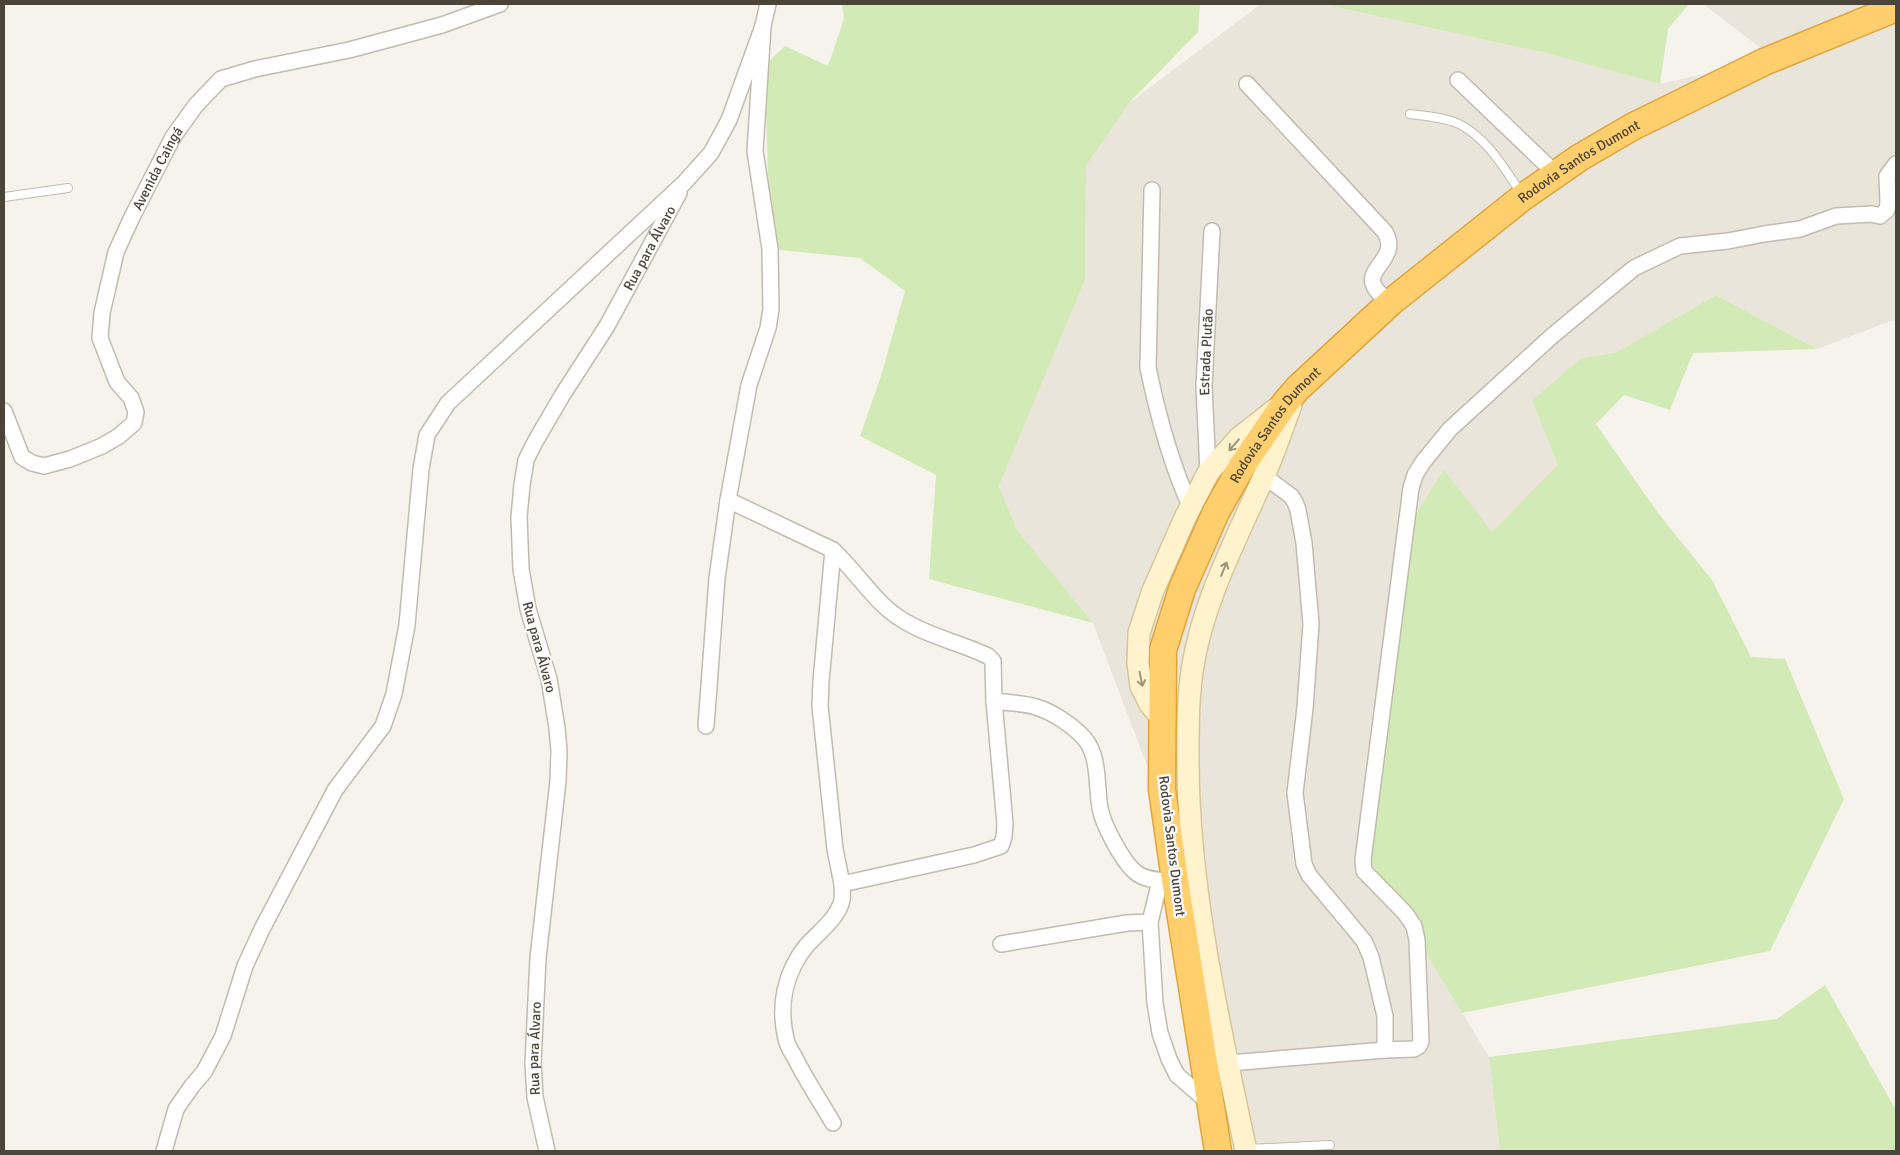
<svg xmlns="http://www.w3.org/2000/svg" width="1900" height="1155" viewBox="0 0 1900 1155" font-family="Signika,sans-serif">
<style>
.residential{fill:#eae5da}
.green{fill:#d2eab5}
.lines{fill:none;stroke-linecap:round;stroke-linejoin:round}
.lane-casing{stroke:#c2bbae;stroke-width:10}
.street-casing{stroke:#c2bbae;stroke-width:18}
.secondary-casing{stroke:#d6c79b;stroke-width:24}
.highway-casing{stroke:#e0a43c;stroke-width:29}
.lane{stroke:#fff;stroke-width:8}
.street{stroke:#fff;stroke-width:15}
.secondary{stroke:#fff3cd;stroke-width:21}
.highway{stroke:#ffcf6e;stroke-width:26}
.oneway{stroke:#9c937c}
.labels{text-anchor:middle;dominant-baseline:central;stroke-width:4.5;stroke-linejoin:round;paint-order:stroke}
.street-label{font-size:14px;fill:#4b4439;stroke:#fff}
</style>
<rect width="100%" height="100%" fill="#f6f3ec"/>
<path class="residential" d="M1261,4H1322L1546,53L1660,84L1774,58L1703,4H1896V319L1817,349L1716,295L1617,352L1582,358L1558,465L1492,533L1369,858L1489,1057L1500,1151H1253L1195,892L1093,623L1017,530L999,486L1085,280L1086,166L1129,103Z"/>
<path class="green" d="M842,4H1200L1198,32L1129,103L1086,166L1085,280L999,486L1017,530L1093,623L929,579L936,475L860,436L881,376L905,291L860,258L770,249L765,65L785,46L828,66L844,19Z
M1322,4H1689L1668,29L1660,84L1546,53Z
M1716,295L1817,349L1693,353L1670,410L1624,395L1596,424L1658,513L1712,580L1751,657L1785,659L1844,799L1770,951L1462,1013L1369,858L1405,531L1444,470L1492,532L1558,465L1532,400L1582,358L1617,352Z
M1825,985L1896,1110V1151H1500L1489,1057L1777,1019Z"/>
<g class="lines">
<defs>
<path id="lane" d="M1410,114C1426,116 1444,117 1459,124C1487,138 1504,168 1521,193
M4,197L68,188
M1248,1149L1330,1145"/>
<g id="street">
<path d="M1458,80L1556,174"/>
<path d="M1247,84L1385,232C1400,258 1365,268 1374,286C1377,293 1385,298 1391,302"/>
<path d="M1152,190L1148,368C1158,416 1171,464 1191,508"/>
<path id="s1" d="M4,411L22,457L32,463L44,466L70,459L102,446L119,436L134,423L136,412L131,398L117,382L100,338L102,313L116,252L132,217L173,137L196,105L221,79L255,69L349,50L442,25L500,4"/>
<path id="s2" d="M1208,473L1204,386L1212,231"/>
<path d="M728,500L749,385L768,328L771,309L770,249L755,151L763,26L768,4"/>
<path d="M833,550L821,681L820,706L835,849L842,884"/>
<path d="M706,726L717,578L728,500L833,550C851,567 865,587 882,604C911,633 952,639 988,656L993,661L994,701C1008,703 1024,703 1036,707C1053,712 1072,725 1084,738C1100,756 1096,786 1100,808C1103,825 1122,860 1134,871C1145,881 1161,881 1175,880"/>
<path d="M1160,881L1150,922L1155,1003L1160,1033L1169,1059L1177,1075L1207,1101L1208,1103"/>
<path d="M1001,944L1127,923L1150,922"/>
<path d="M1385,1050L1414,1049L1419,1046L1421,1041L1417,940L1414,926L1405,913L1364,871L1363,860L1411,488L1415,475L1423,462L1450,429L1552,336L1634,268L1680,246L1728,241L1764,234L1800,229L1836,216L1872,214L1880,216L1887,210L1888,202L1887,176L1896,164"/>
<path d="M1229,1063L1385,1050V1016L1371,957L1364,941L1309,875L1304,864L1295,793L1305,708L1311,624L1304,543L1298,510L1295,502L1291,496L1264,476"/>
<path d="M833,1123C820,1101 806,1080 794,1056C791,1051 787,1045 786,1039C778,1005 785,972 807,945C819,932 838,918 842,900C843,895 842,889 842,884L974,855L1001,846L1004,837L1005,824L994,701"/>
<path d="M164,1151L176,1109L192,1086L204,1072L223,1036L245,966L262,929L335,790L383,726L394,694L407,625L421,469L427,435L448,403L684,183L711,153L729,120L763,26"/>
<path id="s3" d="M547,1151L535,1097L533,1064L538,958L558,781L559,751L557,728L549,679L528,609L521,569L519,517L522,485L526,460L535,442L563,394L607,326L679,193"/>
</g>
<path id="secondary" d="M1163,720L1150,704L1141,686L1138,663L1139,633L1152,593L1184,520L1208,473L1239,438L1276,409
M1246,1151C1219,1024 1187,885 1188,754C1188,724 1188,695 1193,665C1204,599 1237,538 1263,478C1274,454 1282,429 1291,405"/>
<g id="highway">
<path id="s4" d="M1218,1151L1175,880L1162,789L1163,650L1182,589L1216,512L1242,466L1285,403L1298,388L1391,302L1523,197L1579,158L1632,127L1764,62L1896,8"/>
</g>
</defs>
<use href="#lane" class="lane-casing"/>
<use href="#street" class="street-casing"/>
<use href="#secondary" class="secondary-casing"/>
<use href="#highway" class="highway-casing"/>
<use href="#lane" class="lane"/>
<use href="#street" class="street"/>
<use href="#secondary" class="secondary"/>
<use href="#highway" class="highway"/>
</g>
<defs><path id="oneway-shaft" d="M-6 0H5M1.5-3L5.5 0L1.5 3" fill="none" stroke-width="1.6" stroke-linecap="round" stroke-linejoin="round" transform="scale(1.25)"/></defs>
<g class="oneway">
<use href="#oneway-shaft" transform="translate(1234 445) rotate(131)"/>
<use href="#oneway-shaft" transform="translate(1224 569) rotate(-68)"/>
<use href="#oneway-shaft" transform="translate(1141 679) rotate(79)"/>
</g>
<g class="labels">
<g class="street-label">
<text stroke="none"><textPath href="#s4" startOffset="1164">Rodovia Santos Dumont</textPath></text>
<text stroke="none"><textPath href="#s1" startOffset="450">Avenida Caingá</textPath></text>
<text stroke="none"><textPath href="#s3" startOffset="944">Rua para Álvaro</textPath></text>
<text stroke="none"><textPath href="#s2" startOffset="121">Estrada Plutão</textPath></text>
<text stroke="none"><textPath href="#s4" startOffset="759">Rodovia Santos Dumont</textPath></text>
<text transform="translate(539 647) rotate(75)">Rua para Álvaro</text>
<text transform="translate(1172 846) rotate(83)">Rodovia Santos Dumont</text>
<text stroke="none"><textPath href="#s3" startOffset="104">Rua para Álvaro</textPath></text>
</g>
</g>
<rect width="1900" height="1155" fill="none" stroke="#4b4439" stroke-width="10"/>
</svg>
